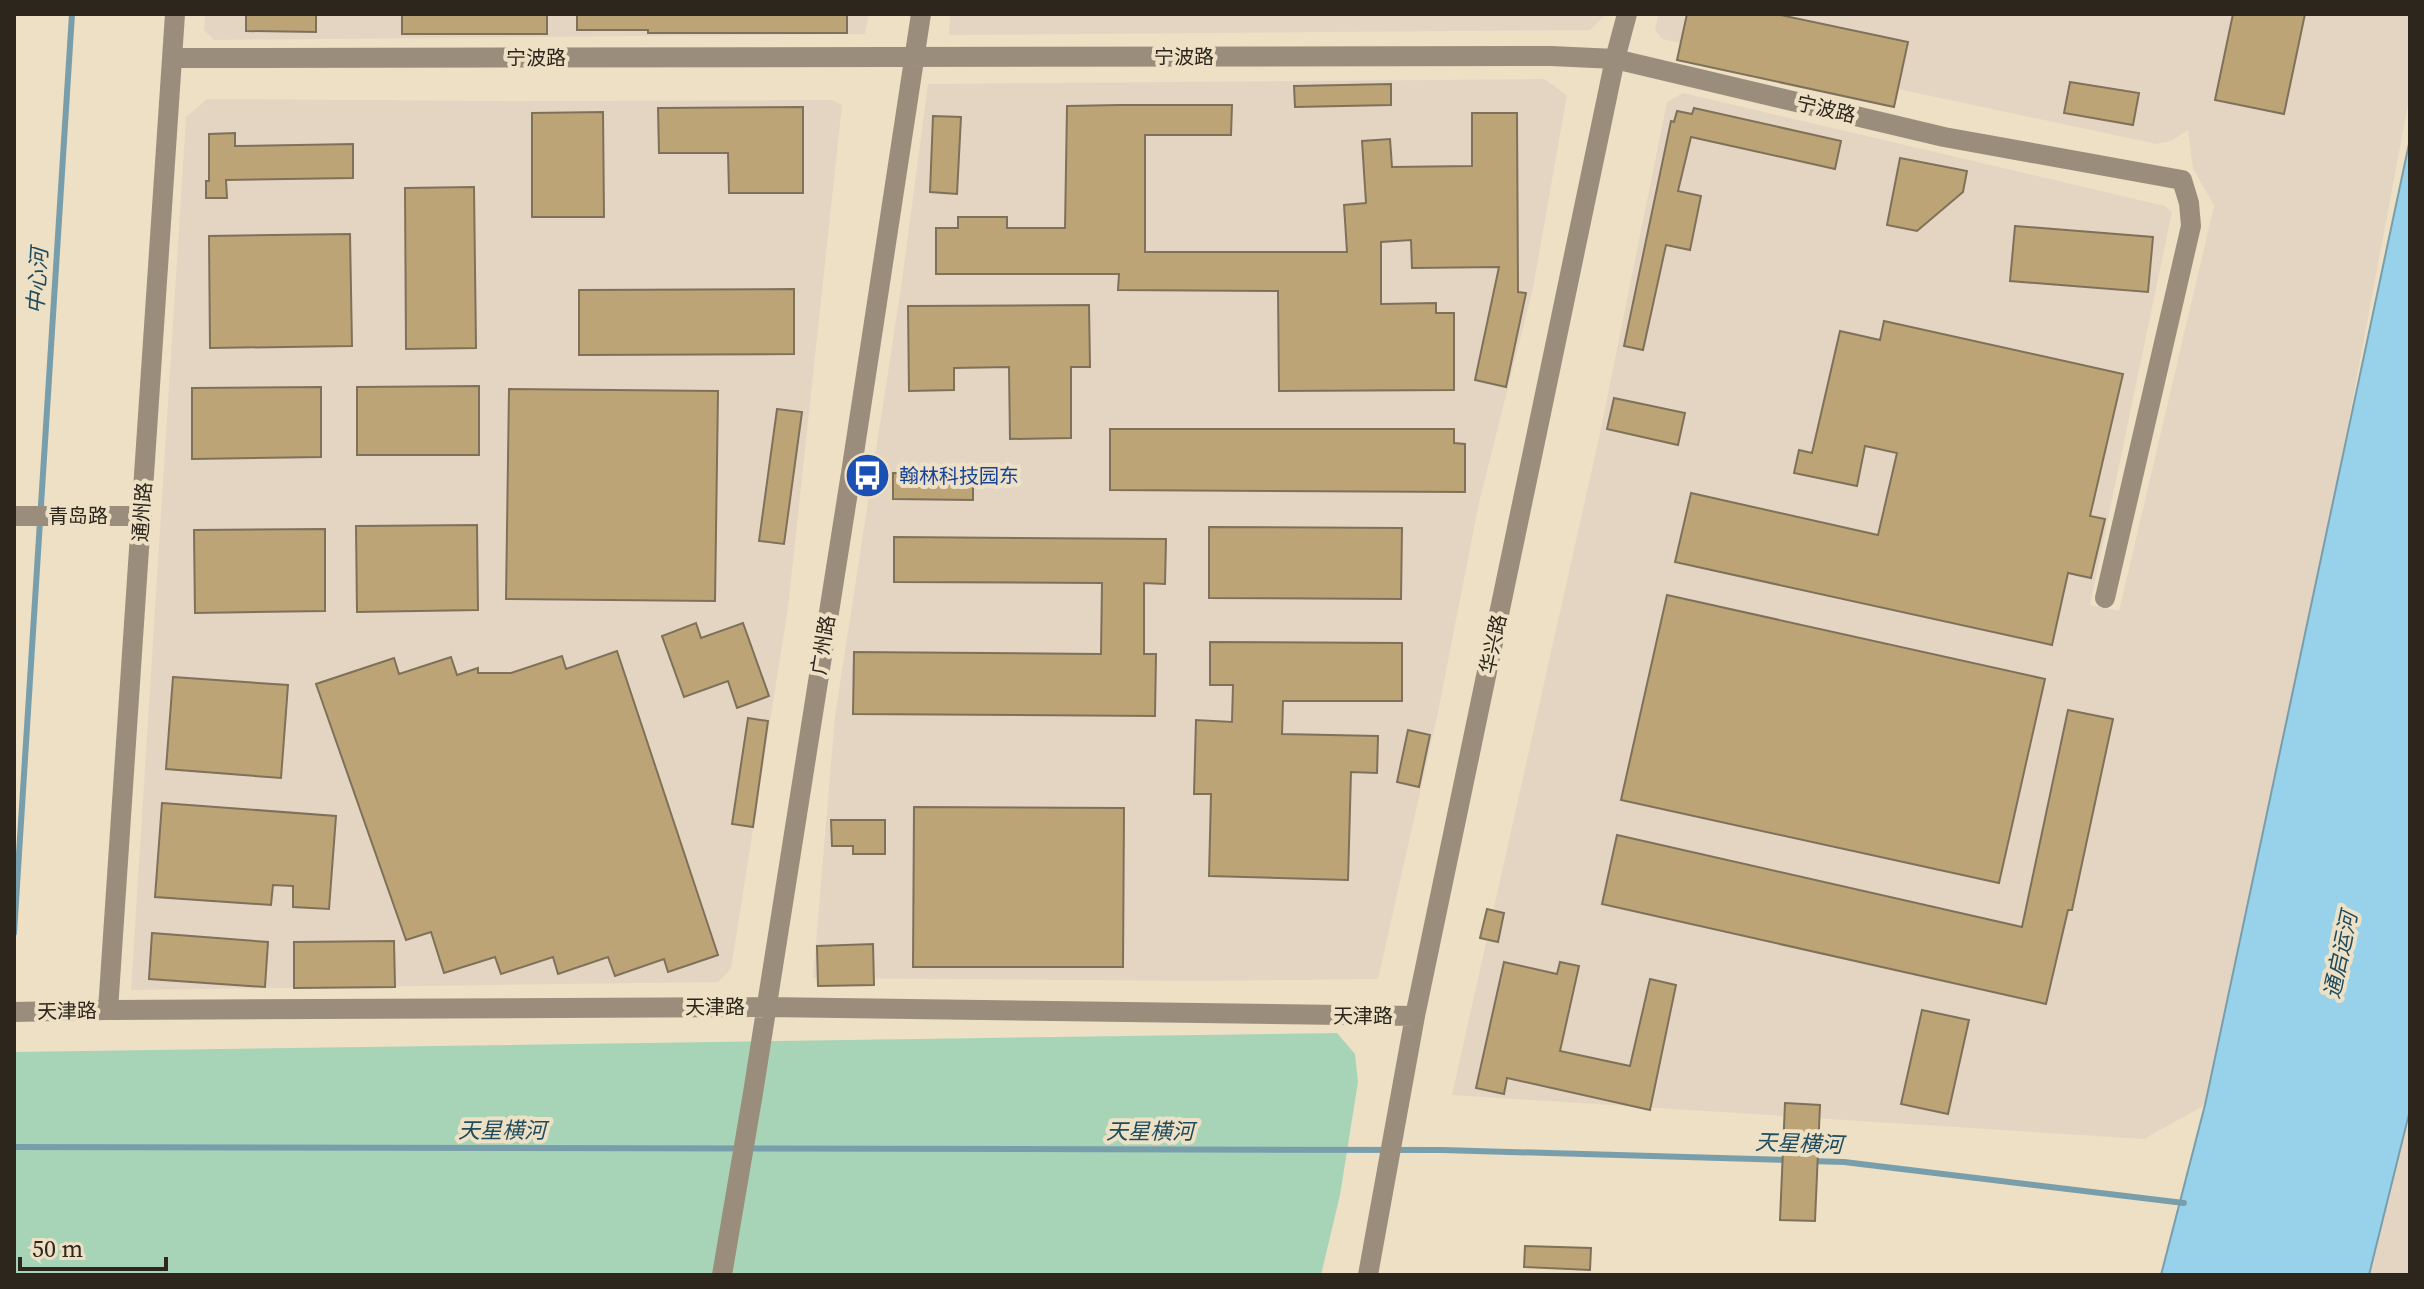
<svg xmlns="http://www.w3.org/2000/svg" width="2424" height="1289" viewBox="0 0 2424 1289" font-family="'Source Serif 4','Noto Sans SC',serif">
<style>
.industrial{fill:#e4d5c3}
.green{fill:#a7d4b6}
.water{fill:#98d1ea;stroke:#789eac;stroke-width:2}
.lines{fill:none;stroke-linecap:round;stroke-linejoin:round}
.stream{stroke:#789eac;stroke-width:6}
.building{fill:#bca476;stroke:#7e715a;stroke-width:2}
.minor{stroke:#9b8d7b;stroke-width:20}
.labels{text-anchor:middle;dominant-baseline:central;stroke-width:8;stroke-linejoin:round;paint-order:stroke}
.street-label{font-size:20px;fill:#2c261c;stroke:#eee0c5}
.transit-label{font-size:20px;fill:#164399;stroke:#eee0c5;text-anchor:start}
.water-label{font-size:22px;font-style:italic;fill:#1e4c5e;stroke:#eee0c5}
</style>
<rect width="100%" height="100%" fill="#eee0c5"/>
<path class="industrial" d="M205,14H869L865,34L214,40L204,30Z
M950,14H1606L1590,30L949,35Z
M1658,14H2410V94L2336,488L2205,1105L2144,1139L1452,1095L1600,433L1667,102L1683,93L2165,206L2172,212L2090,605L2119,611L2214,206L2193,168L2188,130L2171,141L2157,144L1662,39L1655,30Z
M1544,79L1567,95L1533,288L1479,503L1437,717L1378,979L1194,981L813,978L835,716L901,288L928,84Z
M207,99L512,101L833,100L842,105L788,608L731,969L718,982L131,990L186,117Z
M2410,1110V1275H2369Z"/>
<path class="green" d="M1337,1033L1355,1054L1358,1082L1340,1195L1321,1275H14V1052Z"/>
<path class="water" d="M2410,139V1110L2369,1275H2161L2205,1105Z"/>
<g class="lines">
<path class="stream" d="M14,933L72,14
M14,1147L1442,1150L1791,1160
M1810,1161L1844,1162L2184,1203"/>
</g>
<path class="building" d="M246,14H316V32L246,31Z
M402,14H547V34H402Z
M577,14H847V33H648V30H577Z
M1687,14H1776L1908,42L1894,107L1677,60Z
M2233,14H2305L2284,114L2215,100Z
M2070,82L2139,93L2133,125L2064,113Z
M1391,84V105L1295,107L1294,86Z
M1120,105H1232L1231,135H1145V252H1347L1344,205L1366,203L1362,141L1390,139L1392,167L1472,166V113H1517L1518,292L1526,293L1506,387L1475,380L1499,267L1412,268L1411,240L1381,242V304L1436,303V313H1454V390L1279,391L1278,291L1118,290L1119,274H936V228H958V217H1007V228H1065L1067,106Z
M803,107V193H729L728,153H659L658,108Z
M1694,108L1841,141L1835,169L1691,137L1678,191L1701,196L1690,250L1666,245L1643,350L1624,346L1671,121L1674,122L1677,111L1692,114Z
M603,112L604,217H532V113Z
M933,116L961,117L957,194L930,192Z
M235,133V146L353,144V178L226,180L227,198H206V181H209V134Z
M1900,158L1967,171L1963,192L1917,231L1887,225Z
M474,187L476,348L406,349L405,188Z
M2015,226L2153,237L2148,292L2010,281Z
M350,234L352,346L210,348L209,236Z
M794,289V354L579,355V290Z
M1089,305L1090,367H1071V438L1010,439L1009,367L954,368V390L909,391L908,306Z
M1884,321L2123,374L2090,516L2105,519L2091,578L2068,573L2052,645L1675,562L1691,493L1878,535L1897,453L1865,446L1857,486L1794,473L1799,450L1812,453L1840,331L1880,340Z
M479,386V455H357V387Z
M321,387V457L192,459V388Z
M509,389L718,391L715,601L506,599Z
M1614,398L1685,413L1678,445L1607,429Z
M777,409L802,412L784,544L759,541Z
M1110,429H1454V443L1465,444V492L1110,490Z
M893,473L973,474V500L893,499Z
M477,525L478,610L357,612L356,526Z
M1209,527L1402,528L1401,599L1209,598Z
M325,529V611L195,613L194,530Z
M894,537L1166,539L1165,584L1144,583V654H1156L1155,716L853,714L854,652L1101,654L1102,583L894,582Z
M1667,595L2045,679L1999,883L1621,800Z
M696,623L701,638L743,623L769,696L737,708L728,681L684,697L662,636Z
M1210,642L1402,643V701H1283L1282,734L1378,736L1377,773L1351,772L1348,880L1209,876L1211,794H1194L1196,720L1232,722L1233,685H1210Z
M617,651L718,955L668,972L664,959L615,976L608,957L558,974L553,957L501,974L495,957L444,973L431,932L406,940L316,684L394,658L399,674L451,657L457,675L478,668V673H511L562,656L566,669Z
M173,677L288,685L281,778L166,769Z
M2068,710L2113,719L2072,910H2068L2046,1004L1602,904L1617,835L2022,927Z
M748,718L768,721L753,827L732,824Z
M1408,730L1430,735L1419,787L1397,782Z
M162,803L336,816L329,909L293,907V886L273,885L271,905L155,897Z
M914,807L1124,808L1123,967H913Z
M831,820H885V854H853V846H832Z
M1487,909L1504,913L1498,942L1480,938Z
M152,933L268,942L265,987L149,979Z
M394,941L395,987L294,988V942Z
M873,944L874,985L818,986L817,946Z
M1504,962L1557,974L1560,962L1579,966L1560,1051L1630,1066L1650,979L1676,985L1650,1110L1507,1078L1504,1094L1476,1088Z
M1922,1010L1969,1020L1948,1114L1901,1104Z
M1785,1103L1820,1105L1815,1221L1780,1220Z
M1525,1246L1591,1248L1590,1270L1524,1267Z"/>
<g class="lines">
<path class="minor" d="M173,58L1551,56L1615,59L1944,137L2182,180L2189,203L2191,226L2105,598
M14,516H142
M108,1010L175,14
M14,1012L108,1010L766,1007L1415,1016
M722,1275L753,1093L851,473L921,14
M1368,1275L1415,1016L1615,59L1627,14"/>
</g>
<defs>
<symbol id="bus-disc" viewBox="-11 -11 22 22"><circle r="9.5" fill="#1a4fb4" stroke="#eee0c5"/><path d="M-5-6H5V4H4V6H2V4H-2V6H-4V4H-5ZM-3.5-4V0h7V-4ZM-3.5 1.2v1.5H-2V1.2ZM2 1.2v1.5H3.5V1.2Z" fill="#fff"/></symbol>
</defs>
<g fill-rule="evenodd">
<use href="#bus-disc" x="842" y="450" width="51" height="51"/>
</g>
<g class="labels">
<g class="street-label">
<text x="1184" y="57">宁波路</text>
<text x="536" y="58">宁波路</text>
<text transform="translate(1826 109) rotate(13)">宁波路</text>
<text transform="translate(142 512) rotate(-86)">通州路</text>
<text x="78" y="516">青岛路</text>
<text transform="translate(1493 644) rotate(-78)">华兴路</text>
<text transform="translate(823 645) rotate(-81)">广州路</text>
<text x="715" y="1007">天津路</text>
<text transform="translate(67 1011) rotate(-1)">天津路</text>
<text x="1363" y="1016">天津路</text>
</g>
<g class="transit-label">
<text x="899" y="476">翰林科技园东</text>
</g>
<g class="water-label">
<text transform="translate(37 281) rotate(-86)">中心河</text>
<text transform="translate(2340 955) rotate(-78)">通启运河</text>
<text x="502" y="1130">天星横河</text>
<text x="1150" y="1131">天星横河</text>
<text transform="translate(1799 1143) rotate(2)">天星横河</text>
</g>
</g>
<rect width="2424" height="1289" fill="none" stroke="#2c261c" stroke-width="32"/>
<path d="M20 1257v12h146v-12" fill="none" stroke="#2c261c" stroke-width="4"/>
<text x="32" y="1257" font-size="24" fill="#2c261c" stroke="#eee0c5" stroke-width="6" paint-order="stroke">50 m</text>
</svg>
